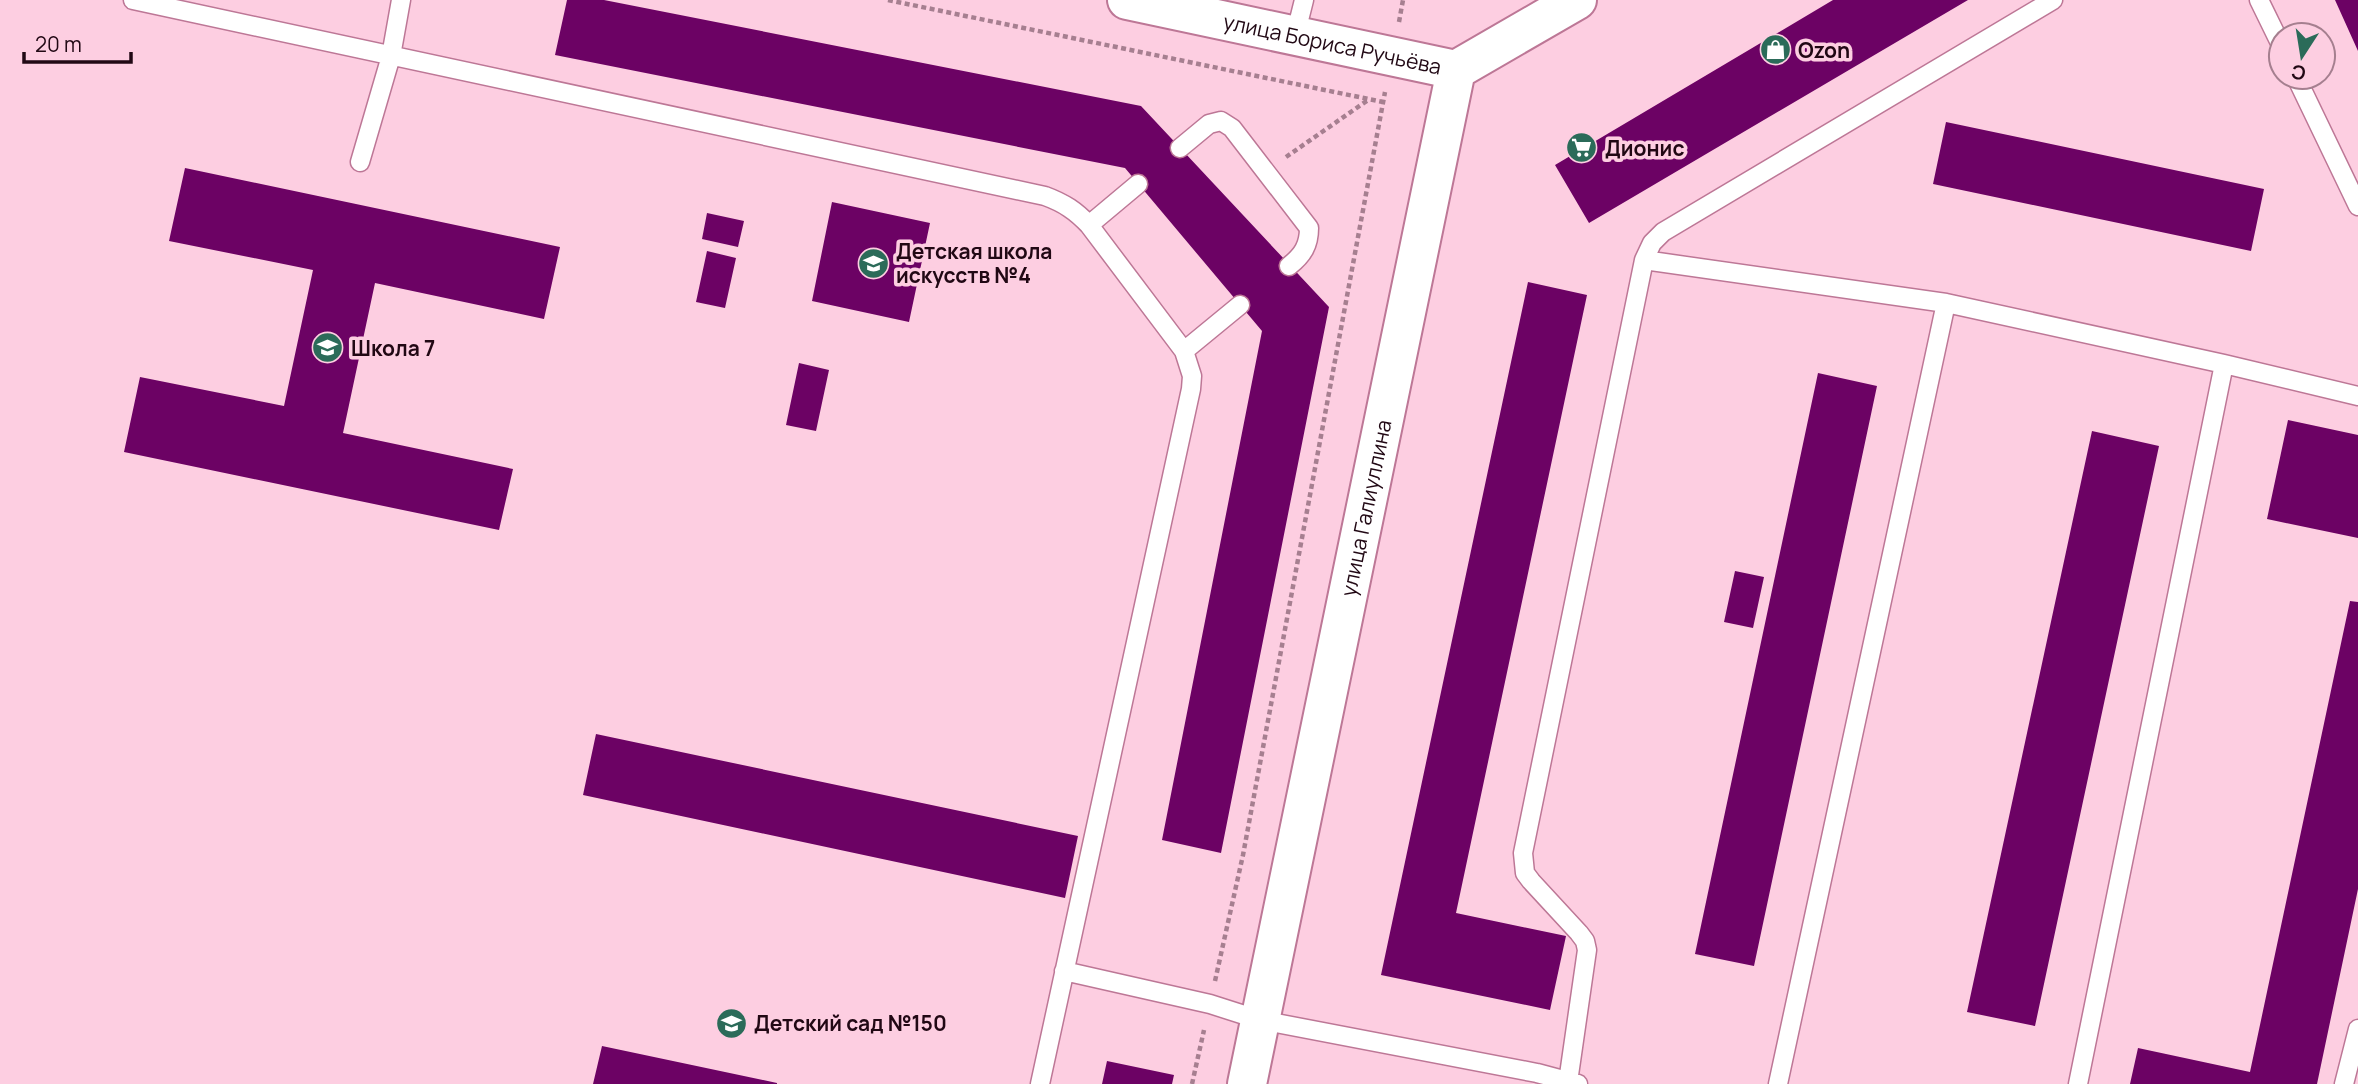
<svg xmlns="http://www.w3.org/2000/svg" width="2358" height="1084" viewBox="0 0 2358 1084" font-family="Manrope,sans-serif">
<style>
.building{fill:#6c0264}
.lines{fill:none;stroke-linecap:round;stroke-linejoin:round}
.lane-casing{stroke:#bd7796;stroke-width:21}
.secondary-casing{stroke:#bd7796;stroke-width:42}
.path{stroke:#a67f90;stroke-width:4.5;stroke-dasharray:5 3.5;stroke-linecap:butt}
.lane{stroke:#fff;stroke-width:18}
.secondary{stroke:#fff;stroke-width:38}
.labels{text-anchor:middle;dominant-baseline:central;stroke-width:7;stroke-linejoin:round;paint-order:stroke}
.street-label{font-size:21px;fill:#210814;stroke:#fdcee1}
.poi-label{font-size:21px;font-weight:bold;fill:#210814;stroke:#fdcee1;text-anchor:start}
</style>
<rect width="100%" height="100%" fill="#fdcee1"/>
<path class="building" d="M567,0H604L1141,106L1329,307L1221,853L1162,840L1262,331L1125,168L555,55Z
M1833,0H1968L1589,223L1555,165Z
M2335,0H2358V51Z
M1946,122L2264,189L2251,251L1933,184Z
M185,168L560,247L544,319L375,283L343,433L513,469L499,530L124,452L140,377L284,406L313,270L169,241Z
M832,202L930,223L909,322L812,301Z
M707,213L744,221L738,247L702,239Z
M707,251L736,258L725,308L696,302Z
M1528,282L1587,295L1456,913L1566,936L1550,1010L1381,975Z
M799,363L829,370L816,431L786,425Z
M1818,373L1877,386L1754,966L1695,954Z
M2288,420L2358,435V538L2267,519Z
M2092,431L2159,446L2035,1026L1967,1012Z
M1735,571L1764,577L1753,628L1724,622Z
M2350,601L2358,602V889L2317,1084H2130L2138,1048L2250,1072Z
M596,734L1078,836L1065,898L583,795Z
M602,1046L777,1083V1084H593Z
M1107,1061L1174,1075L1172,1084H1102Z"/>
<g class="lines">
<defs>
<path id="lane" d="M133,0L1045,196C1064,203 1076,211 1089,225L1184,351L1192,376L1191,389L1040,1084
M2053,0L1663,232L1652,243L1644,260L1946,303L2224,364L2358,396
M2259,0L2281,45
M1295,36L1304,0
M2296,77L2358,206
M1180,148L1209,124L1221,121L1232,128L1309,228C1309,245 1303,255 1289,266
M360,162L391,56L401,0
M1089,225L1138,184
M1184,351L1240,305
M1064,971L1210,1004L1260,1020L1537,1073L1578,1084
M1568,1082L1587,950L1585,941L1579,933L1531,881L1525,873L1523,853L1644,260
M1778,1084L1946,303
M2078,1084L2224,364
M2344,1084L2358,1029"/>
<g id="secondary">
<path id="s1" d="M1127,0L1456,70"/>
<path id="s2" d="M1247,1084L1456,70L1577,0"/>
</g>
</defs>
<use href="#lane" class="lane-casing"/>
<use href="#secondary" class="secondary-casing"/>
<path class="path" d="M888,0L1383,102
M1399,22L1403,0
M1286,157L1368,100
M1215,981L1243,855L1385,92
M1192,1084L1204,1030"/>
<use href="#lane" class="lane"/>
<use href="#secondary" class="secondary"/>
</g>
<defs>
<symbol id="shop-disc" viewBox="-11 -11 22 22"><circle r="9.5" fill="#2b6b59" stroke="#fdcee1"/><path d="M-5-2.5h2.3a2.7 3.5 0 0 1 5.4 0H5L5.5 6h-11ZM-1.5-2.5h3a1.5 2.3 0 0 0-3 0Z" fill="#fff"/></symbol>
<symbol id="supermarket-disc" viewBox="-11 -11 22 22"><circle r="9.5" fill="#2b6b59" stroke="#fdcee1"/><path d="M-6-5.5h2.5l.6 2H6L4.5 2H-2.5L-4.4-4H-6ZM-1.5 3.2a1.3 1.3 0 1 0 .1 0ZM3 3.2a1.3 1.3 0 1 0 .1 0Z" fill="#fff"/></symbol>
<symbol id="school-disc" viewBox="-11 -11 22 22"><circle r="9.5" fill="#2b6b59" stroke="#fdcee1"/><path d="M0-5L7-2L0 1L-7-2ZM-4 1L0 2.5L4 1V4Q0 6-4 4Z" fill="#fff"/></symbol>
</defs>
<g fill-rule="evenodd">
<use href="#shop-disc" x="1758" y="32" width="35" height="35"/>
<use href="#supermarket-disc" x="1564" y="130" width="35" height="35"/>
<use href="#school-disc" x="856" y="246" width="35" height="35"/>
<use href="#school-disc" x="310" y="330" width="35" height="35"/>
<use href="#school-disc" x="714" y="1006" width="35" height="35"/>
</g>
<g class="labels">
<g class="street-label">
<text stroke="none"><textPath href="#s1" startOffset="210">улица Бориса Ручьёва</textPath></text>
<text stroke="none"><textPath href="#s2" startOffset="588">улица Галиуллина</textPath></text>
</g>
<g class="poi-label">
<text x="1798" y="50">Ozon</text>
<text x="1605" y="148">Дионис</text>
<text x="896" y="251">Детская школа<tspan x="896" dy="24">искусств №4</tspan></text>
<text x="351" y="348">Школа 7</text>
<text x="754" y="1023">Детский сад №150</text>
</g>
</g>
<g transform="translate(2302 56) rotate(192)"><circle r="33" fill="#fdcee1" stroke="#a57f8f" stroke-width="2"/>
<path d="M0-5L12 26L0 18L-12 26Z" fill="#2b6b59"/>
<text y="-10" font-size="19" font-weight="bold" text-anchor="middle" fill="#210814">С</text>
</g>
<path d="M24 52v10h107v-10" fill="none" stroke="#210814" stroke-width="3.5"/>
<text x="35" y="52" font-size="21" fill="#210814" stroke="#fdcee1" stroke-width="5" paint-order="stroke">20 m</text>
</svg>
